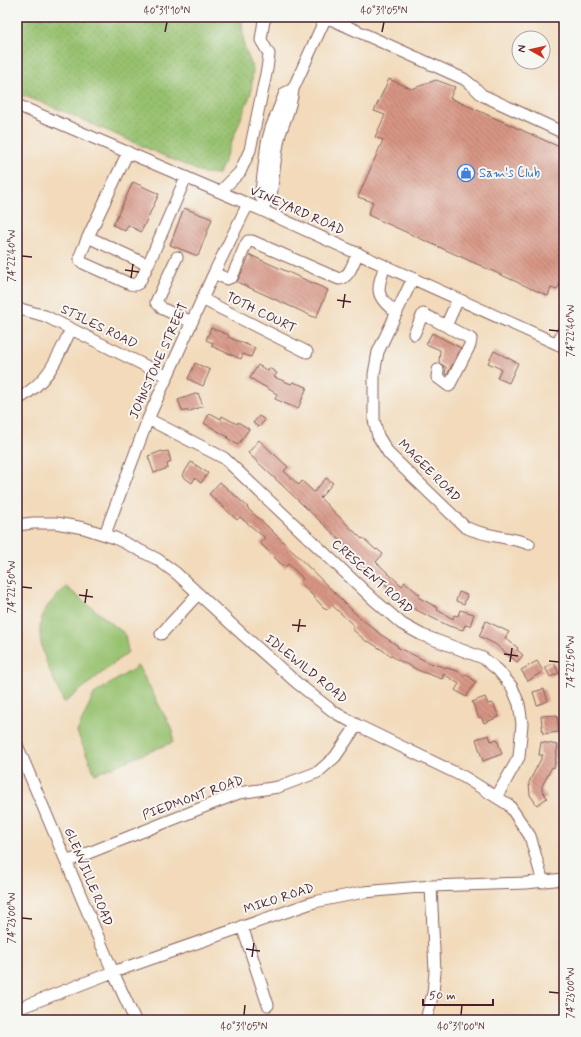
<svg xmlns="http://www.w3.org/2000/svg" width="581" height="1037" viewBox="0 0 581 1037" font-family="Mynerve,sans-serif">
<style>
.grass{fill:url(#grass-dots);stroke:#70704c}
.garden{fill:#96c16e;stroke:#70704c}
.building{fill:url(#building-back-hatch)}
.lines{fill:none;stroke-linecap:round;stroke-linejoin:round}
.minor-casing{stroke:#85605d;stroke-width:13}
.minor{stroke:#fff;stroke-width:11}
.ticks{fill:none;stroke:#4a1f2b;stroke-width:1.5}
.labels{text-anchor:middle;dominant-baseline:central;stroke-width:4;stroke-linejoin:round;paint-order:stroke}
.shop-label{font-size:13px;fill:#366cbe;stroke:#f6f6f2;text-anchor:start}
.street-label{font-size:13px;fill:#4a1f2b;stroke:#f6f6f2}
.neatline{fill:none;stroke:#4a1f2b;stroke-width:1.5}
.ticks-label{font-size:10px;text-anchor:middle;fill:#4a1f2b}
</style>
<defs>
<pattern id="grass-dots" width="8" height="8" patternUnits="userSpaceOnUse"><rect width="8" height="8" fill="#96c16e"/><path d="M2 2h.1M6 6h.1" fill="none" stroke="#83a55f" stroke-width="1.8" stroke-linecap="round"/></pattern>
<pattern id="building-back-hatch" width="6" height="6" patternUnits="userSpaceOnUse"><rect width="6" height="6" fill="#d79584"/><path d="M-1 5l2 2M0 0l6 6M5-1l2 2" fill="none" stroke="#b0796c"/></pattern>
</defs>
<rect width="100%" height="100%" fill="#f6f6f2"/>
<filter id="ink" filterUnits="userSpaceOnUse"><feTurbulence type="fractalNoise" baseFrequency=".025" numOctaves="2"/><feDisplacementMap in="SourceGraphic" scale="8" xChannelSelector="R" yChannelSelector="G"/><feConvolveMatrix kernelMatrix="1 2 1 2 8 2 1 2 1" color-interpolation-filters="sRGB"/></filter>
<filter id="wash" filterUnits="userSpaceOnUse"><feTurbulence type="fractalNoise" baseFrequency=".012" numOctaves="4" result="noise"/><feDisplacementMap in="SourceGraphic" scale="16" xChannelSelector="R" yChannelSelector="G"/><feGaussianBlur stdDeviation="0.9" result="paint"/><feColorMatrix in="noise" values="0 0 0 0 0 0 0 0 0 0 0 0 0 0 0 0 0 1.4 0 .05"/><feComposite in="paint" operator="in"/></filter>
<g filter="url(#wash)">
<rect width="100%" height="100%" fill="#f2daba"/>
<path class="grass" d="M17,17H245L242,22L244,46L253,69L251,93L219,174L203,173L65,112L17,93Z"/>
<path class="garden" d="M66,587L125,634L128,652L64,703C53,675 30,640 45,610C49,603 60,593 66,587Z
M138,666L173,731V742L95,774L77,732L94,694Z"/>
<g id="blocks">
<path class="building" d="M389,79L412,89L436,80L455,87L450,98L564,149V275L557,290L551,288L548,296L368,215L373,202L358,197L383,140L375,137L385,115L374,111Z
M133,182L159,194L141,232L128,225L125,231L113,225Z
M184,208L212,219L198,256L170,245Z
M250,255L328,290L316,318L237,282Z
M211,328L229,335L228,337L255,348L251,357L243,354L241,359L211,346L213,343L206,340Z
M432,333L461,348L447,375L445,374L446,367L439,363L440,350L426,344Z
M494,351L518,363L509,383L497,378L501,369L488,363Z
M195,363L210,370L203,386L188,379Z
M258,365L268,371L269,368L277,373L274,377L291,384L293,382L307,387L298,409L275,399L277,394L250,378Z
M198,393L203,406L188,412L187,410L183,412L178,400Z
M210,413L221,419L222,416L237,424L238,422L249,429L238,445L227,438L228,437L204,423Z
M259,416L265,420L259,427L253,423Z
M259,440L288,467L284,471L299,485L302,481L314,492L326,478L333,483L320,498L362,539L363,538L376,550L377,549L383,554L376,562L402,586L405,582L420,595L418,597L438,608L437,610L453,619L454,615L458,616L460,610L474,614L470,626L465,625L463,630L449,626L412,608L396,594L357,559L359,558L248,453Z
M162,451L163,452L168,451L171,462L167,464L168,468L154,473L148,456Z
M191,462L208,473L201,483L195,478L192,483L182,476Z
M220,482L248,507L247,508L266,525L357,615L380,634L398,646L397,647L430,663L457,671L464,676L465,674L476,682L466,697L455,690L459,684L444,674L442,679L420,671L398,660L368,641L367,642L352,629L354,626L332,605L326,610L300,582L303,579L300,575L288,564L285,568L260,543L265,538L240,517L237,520L209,494Z
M459,592L467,595L464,604L456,601Z
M486,621L509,632L505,638L518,648L517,650L523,655L517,662L495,644L479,636Z
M537,661L543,671L528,681L521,670Z
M554,663L559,673L550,677L545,667Z
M544,689L548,701L537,705L533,692Z
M485,697L488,704L492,703L494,705L499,717L484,723L481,717L479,718L472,702Z
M557,715L559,732L543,734L541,716Z
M489,735L491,741L497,739L502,754L483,761L476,739Z
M541,742L558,745L554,768L552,767L542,786V790L547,798L537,805L530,795L529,782L543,755H539Z"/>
</g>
</g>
<g filter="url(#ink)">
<use href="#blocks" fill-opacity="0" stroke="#85605d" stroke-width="1"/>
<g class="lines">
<defs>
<path id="minor" d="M326,17L464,79L474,87L482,95L564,133
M17,105L248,204L564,347
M220,192L240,172L250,150L267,69L269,54L261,40L264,20L267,17
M265,203L271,199C273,177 275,155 280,134C285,119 292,105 293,89L326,17
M264,208L265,203L260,196L261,191L267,143L271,128L285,93L293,89
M88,237L148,265L139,283L135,285L130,284L83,263L80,260V256L88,237L128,152
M177,257L156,302L163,309L192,322
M148,265L186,177
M385,266C376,290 375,297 397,313
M214,273L227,279L232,277L246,244L248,241H252L339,279C350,278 353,262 358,253
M413,278L378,352L374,374V420L378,436L389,454L465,527C485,537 508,536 529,544
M202,299L307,352
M17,308L45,316L166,376
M446,326L458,299
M414,334L423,314L471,339L470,345L449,386L437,377L438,370
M557,344L564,329
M17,400C49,381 56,361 71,329
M148,419L224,458L372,598L402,624L422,635L483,658L498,670L512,687L519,704L522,724L519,757L497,796
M17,525L33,523H56L84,528L115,538L157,559L176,573L242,634L297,683L334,712L357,725L464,777L509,805L530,836L543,882
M105,534L148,419L214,273L248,204
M161,634L198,594
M17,745L113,972L135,1020
M66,862L239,793L278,787L318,772L335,757L357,725
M242,926L268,1005
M17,1009L113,972L314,902L364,892L431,886L526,883L564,879
M426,1020L433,993L435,972L431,886
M562,1020L564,1019"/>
</defs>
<use href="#minor" class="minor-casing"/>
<use href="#minor" class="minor"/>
</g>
</g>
<path class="ticks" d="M165,32L167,22M382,32L384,22M22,256L32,257M125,270L139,272M131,278L133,264M337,300L351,302M343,308L345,294M549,330L559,331M22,587L32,588M79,595L93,597M85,603L87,589M292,625L306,626M298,632L300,619M504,654L518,656M549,661L559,662M510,662L512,648M22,918L32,919M246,949L260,951M252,957L254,943M549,992L559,993M244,1015L245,1005M461,1015L462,1005"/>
<defs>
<symbol id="shop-ring" viewBox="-11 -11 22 22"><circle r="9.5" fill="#f6f6f2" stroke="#3f7fe0" stroke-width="1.5"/><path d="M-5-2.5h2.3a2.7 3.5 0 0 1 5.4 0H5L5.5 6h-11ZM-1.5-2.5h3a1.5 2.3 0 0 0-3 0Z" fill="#3f7fe0"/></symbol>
</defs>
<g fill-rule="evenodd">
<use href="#shop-ring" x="456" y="163" width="20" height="20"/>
</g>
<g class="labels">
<g class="shop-label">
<text x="479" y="173">Sam's Club</text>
</g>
<g class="street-label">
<text transform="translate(297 211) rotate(24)">VINEYARD ROAD</text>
<text transform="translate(261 313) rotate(26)">TOTH COURT</text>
<text transform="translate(99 327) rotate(26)">STILES ROAD</text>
<text transform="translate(159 361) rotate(-66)">JOHNSTONE STREET</text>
<text transform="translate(429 471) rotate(45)">MAGEE ROAD</text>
<text transform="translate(372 577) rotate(42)">CRESCENT ROAD</text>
<text transform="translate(306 669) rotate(39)">IDLEWILD ROAD</text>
<text transform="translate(193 798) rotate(-20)">PIEDMONT ROAD</text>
<text transform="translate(88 877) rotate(67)">GLENVILLE ROAD</text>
<text transform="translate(279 899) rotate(-18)">MIKO ROAD</text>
</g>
</g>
<rect width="581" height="1037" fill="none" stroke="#f6f6f2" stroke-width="44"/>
<g transform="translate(531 50) rotate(278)"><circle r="19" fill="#f6f6f2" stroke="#b1a0a2"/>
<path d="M0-3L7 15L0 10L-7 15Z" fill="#c8321e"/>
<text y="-6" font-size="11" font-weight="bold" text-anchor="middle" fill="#4a1f2b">N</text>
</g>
<path d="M423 999v6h70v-6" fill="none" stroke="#4a1f2b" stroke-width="2"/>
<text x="429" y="999" font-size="12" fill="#4a1f2b" stroke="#f6f6f2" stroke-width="3" paint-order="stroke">50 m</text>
<rect x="22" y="22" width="537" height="993" class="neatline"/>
<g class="ticks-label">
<text x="167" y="14">40°31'10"N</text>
<text x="384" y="14">40°31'05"N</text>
<text transform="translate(11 256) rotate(-90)" y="4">74°22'40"W</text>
<text transform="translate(570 331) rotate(-90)" y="4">74°22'40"W</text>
<text transform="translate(11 587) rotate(-90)" y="4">74°22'50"W</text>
<text transform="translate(570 662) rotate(-90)" y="4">74°22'50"W</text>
<text transform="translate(11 918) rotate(-90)" y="4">74°23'00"W</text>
<text transform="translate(570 993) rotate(-90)" y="4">74°23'00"W</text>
<text x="244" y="1030">40°31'05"N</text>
<text x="461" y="1030">40°31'00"N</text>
</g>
</svg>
